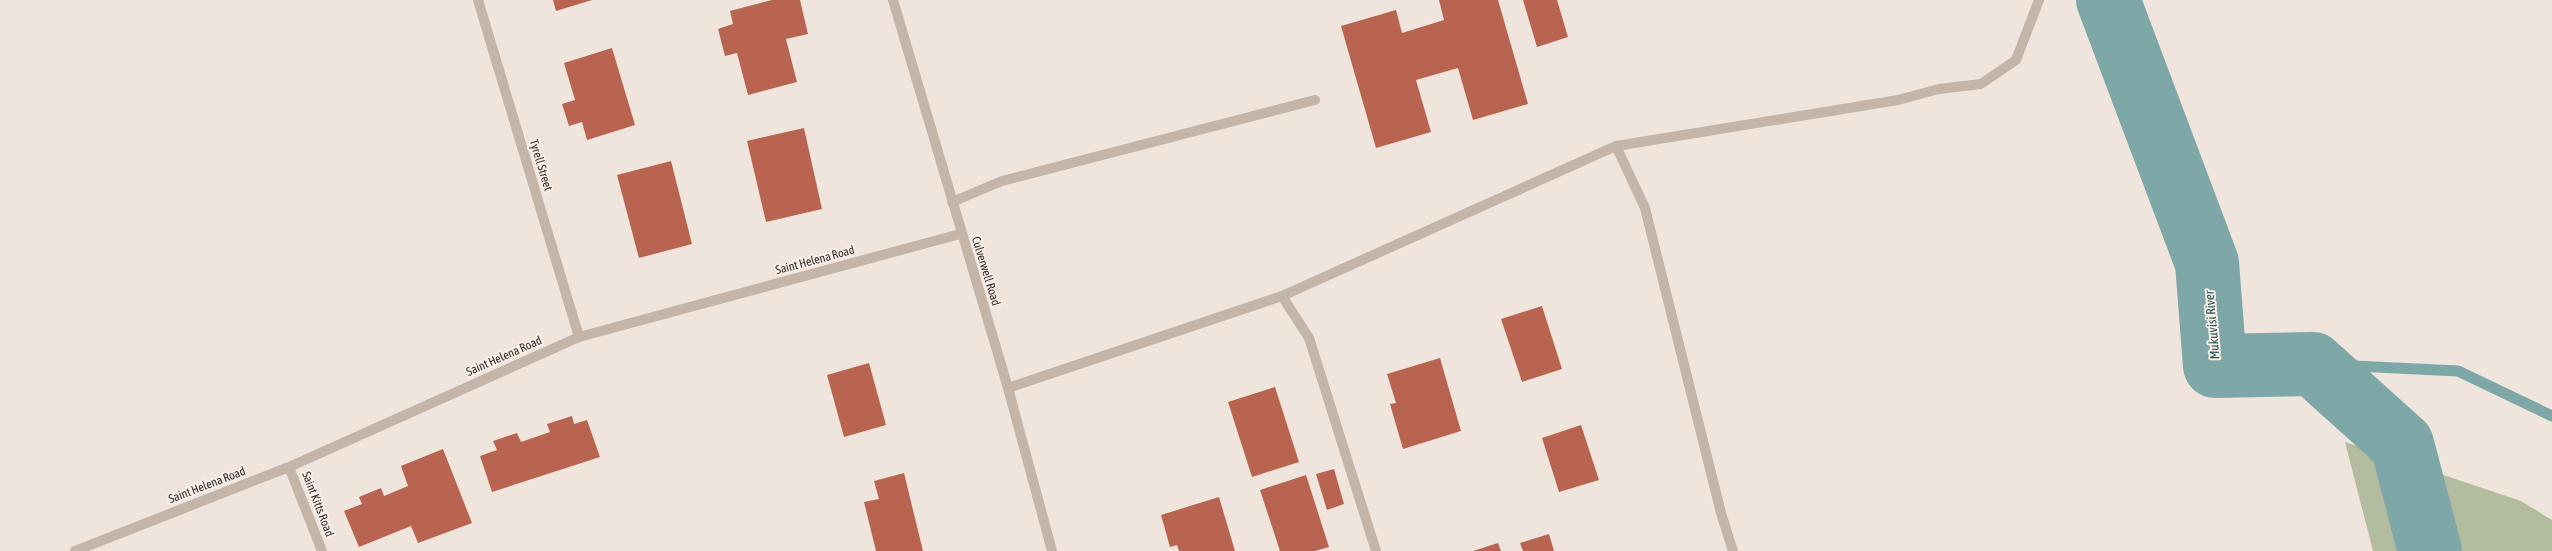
<svg xmlns="http://www.w3.org/2000/svg" width="2552" height="551" viewBox="0 0 2552 551" font-family="'Asap Condensed',sans-serif">
<style>
.green{fill:#b3bc9e}
.lines{fill:none;stroke-linecap:round;stroke-linejoin:round}
.stream{stroke:#7ea8a8;stroke-width:11}
.river{stroke:#7ea8a8;stroke-width:64}
.building{fill:#b86451}
.lane{stroke:#c5b5a9;stroke-width:10}
.street{stroke:#c5b5a9;stroke-width:10}
.labels{text-anchor:middle;dominant-baseline:central;stroke-width:4;stroke-linejoin:round;paint-order:stroke}
.street-label{font-size:12px;fill:#332b28;stroke:#f7efe8}
.water-label{font-size:13px;font-style:italic;fill:#225050;stroke:#f7efe8}
</style>
<rect width="100%" height="100%" fill="#efe5dc"/>
<path class="green" d="M2345,442L2521,501L2552,520V551H2373Z"/>
<g class="lines">
<path class="stream" d="M2313,364L2458,371L2552,416"/>
<path class="river" d="M2108,0L2207,263L2215,366L2313,364L2402,444L2430,551"/>
</g>
<path class="building" d="M553,0H592L556,11Z
M772,0H800L808,34L786,39L797,82L748,95L737,53L725,56L718,29L733,24L730,11Z
M1439,0H1498L1528,104L1473,120L1458,68L1416,80L1431,132L1376,148L1341,26L1396,10L1402,33L1444,20Z
M1523,0H1557L1568,37L1537,47Z
M612,48L635,125L587,140L582,122L569,126L562,104L575,100L564,63Z
M804,128L822,209L766,222L747,141Z
M671,161L692,244L639,258L617,175Z
M1542,306L1562,369L1522,382L1501,319Z
M1440,358L1461,431L1403,449L1390,404L1396,403L1387,374Z
M869,363L886,425L844,437L827,375Z
M1275,387L1299,462L1252,477L1228,402Z
M572,416L574,424L587,420L600,457L492,492L480,456L497,450L493,441L517,433L521,442L550,432L547,424Z
M1581,425L1599,480L1559,492L1542,438Z
M443,449L472,523L418,543L411,526L359,547L344,511L362,504L359,497L381,488L384,496L408,486L401,466Z
M1334,469L1344,504L1327,510L1316,474Z
M904,473L923,551H876L864,502L879,499L874,481Z
M1306,475L1329,547L1315,551H1280L1260,490Z
M1219,497L1235,551H1179L1177,545L1170,547L1161,515Z
M1549,534L1554,551H1523L1520,543Z
M1498,543L1501,551H1473Z"/>
<g class="lines">
<path class="lane" d="M1616,146L1898,100L1939,89L1981,84L2016,60L2039,0
M952,202L1002,181L1315,100"/>
<path class="street" d="M478,0L579,337
M893,0L1008,388L1052,551
M1282,296L1309,338L1376,551
M1008,388L1282,296L1616,146L1645,208L1721,513L1733,551
M289,467L322,551
M75,551L289,467L579,337L960,234"/>
</g>
<g class="labels">
<g class="street-label">
<text transform="translate(541 165) rotate(73)">Tyrell Street</text>
<text transform="translate(815 260) rotate(-15)">Saint Helena Road</text>
<text transform="translate(986 271) rotate(73)">Culverwell Road</text>
<text transform="translate(504 356) rotate(-24)">Saint Helena Road</text>
<text transform="translate(207 485) rotate(-21)">Saint Helena Road</text>
<text transform="translate(318 504) rotate(69)">Saint Kitts Road</text>
</g>
<g class="water-label">
<text transform="translate(2212 325) rotate(-95)">Mukuvisi River</text>
</g>
</g>
</svg>
